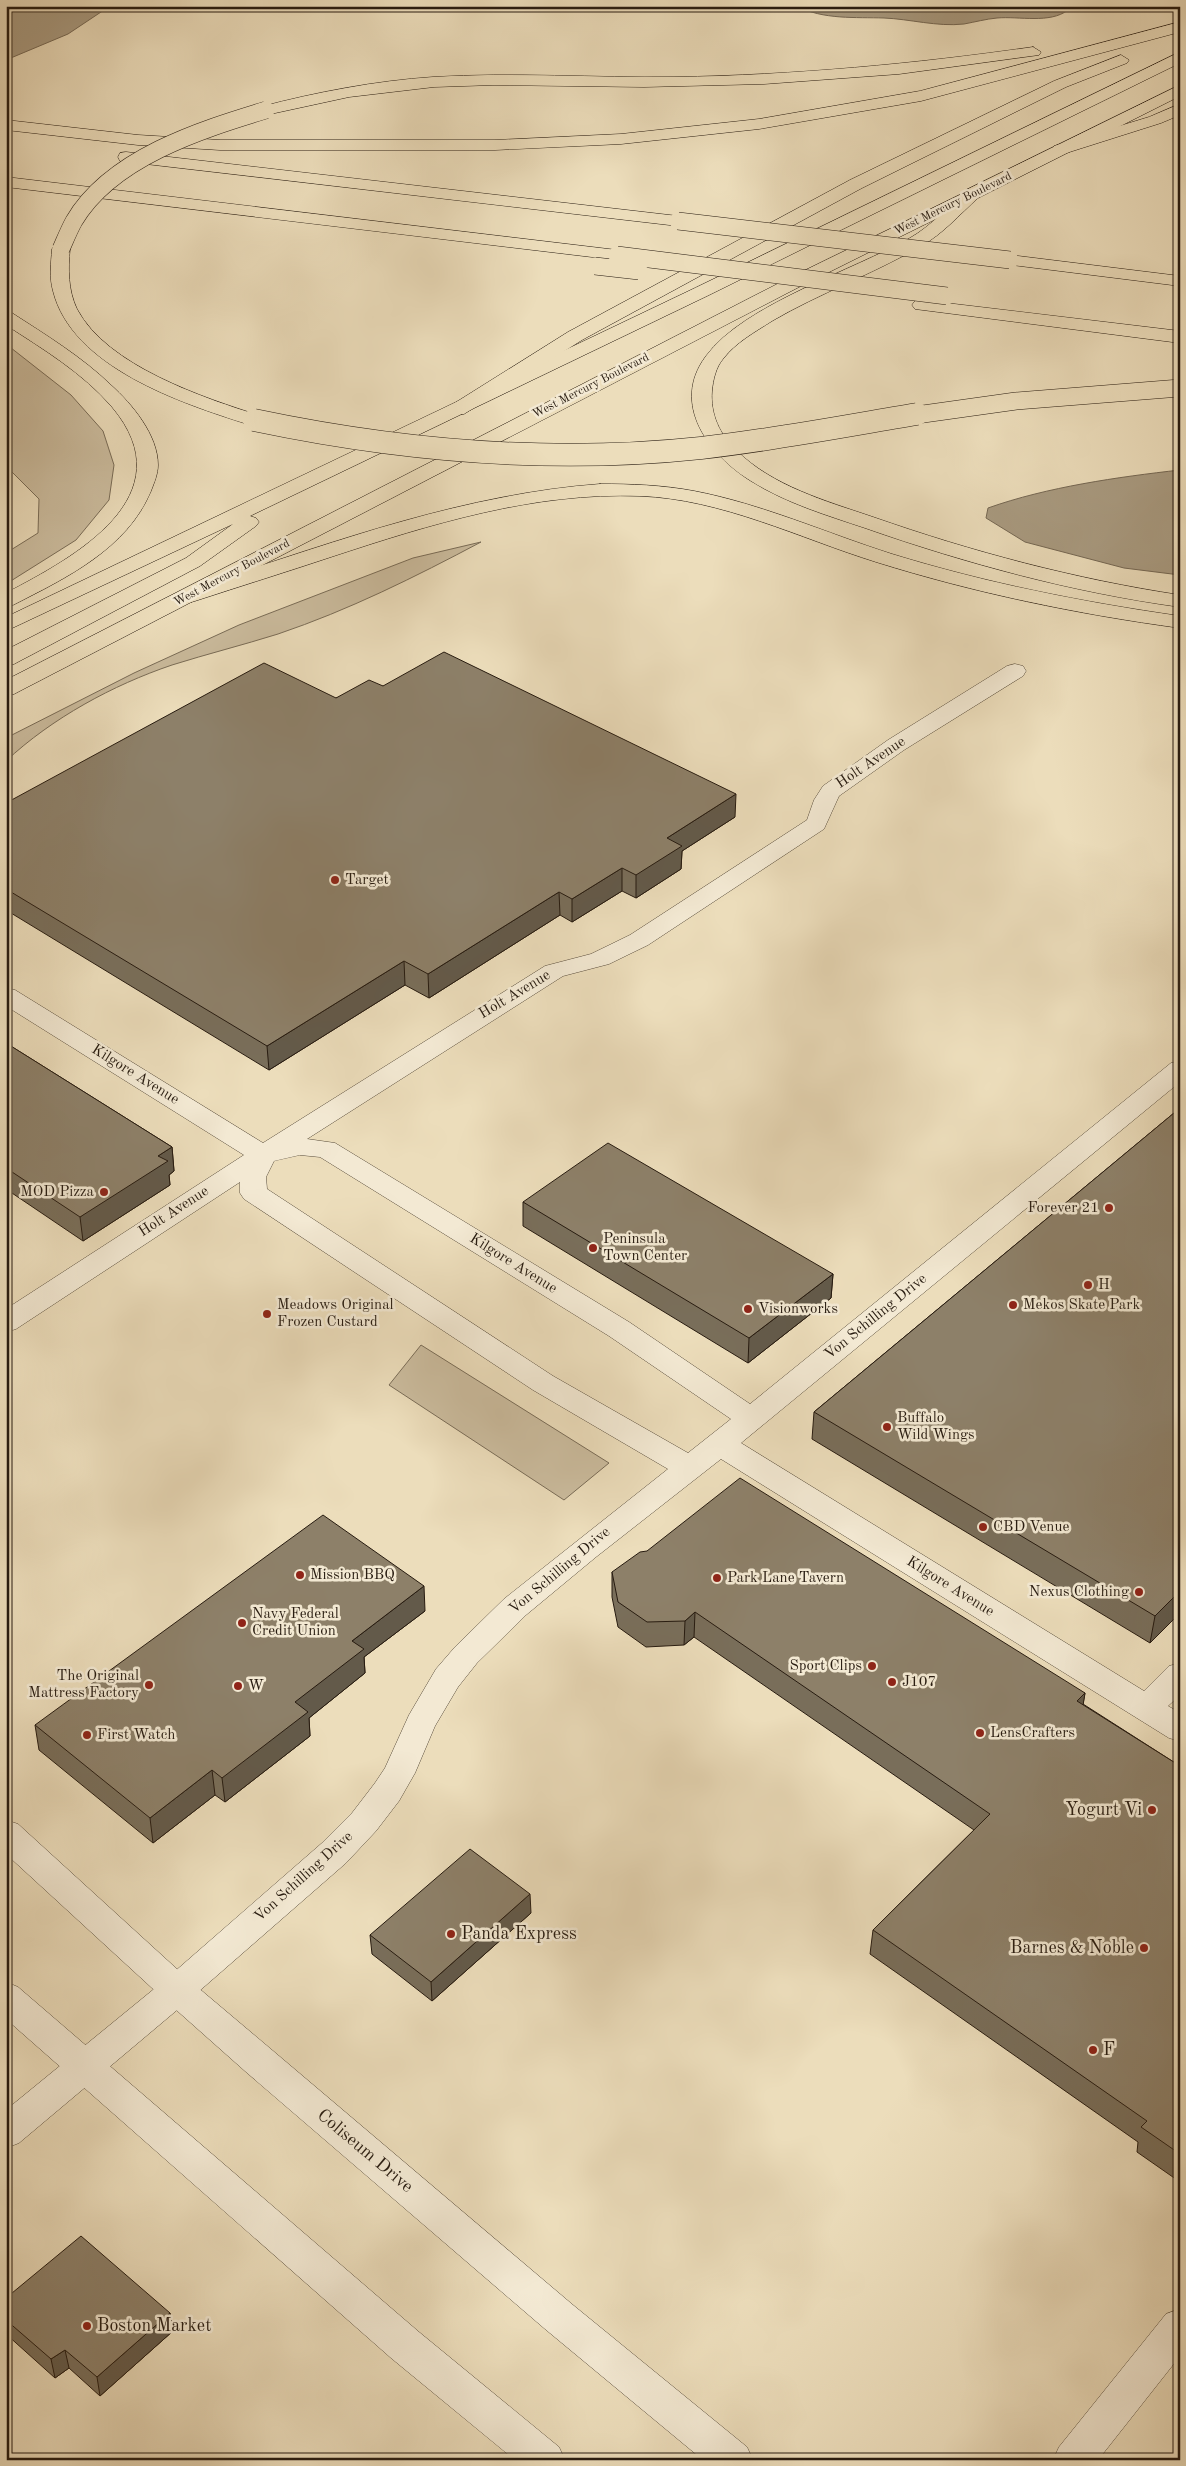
<svg xmlns="http://www.w3.org/2000/svg" width="1186" height="2466" viewBox="0 0 1186 2466" font-family="'Old Standard TT',serif">
<style>
.green{fill:#cbbc9e;stroke:#796c57}
.water{fill:#a99b81;stroke:#756854}
.lines{fill:none;stroke-linecap:round;stroke-linejoin:round}
.minor-casing{stroke:#584c3b;stroke-width:1}
.tertiary-casing{stroke:#584c3b;stroke-width:1}
.primary-casing{stroke:#271b10;stroke-width:1}
.trunk-casing{stroke:#271b10;stroke-width:1}
.motorway-casing{stroke:#271b10;stroke-width:1}
.minor{fill:#f3e9d3;fill-rule:evenodd}
.tertiary{fill:#f3e9d3;fill-rule:evenodd}
.primary{fill:#ecddbb;fill-rule:evenodd}
.trunk{fill:#ecddbb;fill-rule:evenodd}
.motorway{fill:#ecddbb;fill-rule:evenodd}
.motorway-bridge-far1-casing{stroke:#271b10;stroke-width:18;stroke-linecap:butt}
.motorway-bridge-casing{stroke:#271b10;stroke-width:23;stroke-linecap:butt}
.motorway-bridge-far1{stroke:#ecddbb;stroke-width:17}
.motorway-bridge{stroke:#ecddbb;stroke-width:22}
.wall{fill:#796e5a;stroke:#271b10}
.shaded-wall{fill:#635a4a;stroke:#271b10}
.building{fill:#8d8069;stroke:#271b10}
.poi-dot{fill:#8f2418;stroke:#f3e9d3;stroke-width:2}
.labels{text-anchor:middle;dominant-baseline:central;stroke-width:5;stroke-linejoin:round;paint-order:stroke}
.far-street-label{font-size:12px;fill:#271b10;stroke:#f3e9d3}
.street-label{font-size:15px;fill:#271b10;stroke:#f3e9d3}
.poi-label{font-size:15px;fill:#271b10;stroke:#f3e9d3;text-anchor:start}
.near-poi-label{font-size:18px;fill:#271b10;stroke:#f3e9d3;text-anchor:start}
.near-street-label{font-size:18px;fill:#271b10;stroke:#f3e9d3}
</style>
<rect width="100%" height="100%" fill="#ecddbb"/>
<filter id="stains"><feTurbulence type="fractalNoise" baseFrequency=".004" numOctaves="4"/><feColorMatrix values="0 0 0 0 .2 0 0 0 0 .09 0 0 0 0 .02 0 0 0 .5 -.17"/></filter>
<radialGradient id="worn" r=".72"><stop offset=".6" stop-color="#630" stop-opacity="0"/><stop offset="1" stop-color="#630" stop-opacity=".3"/></radialGradient>
<path class="green" d="M6,344L71,395L103,431L114,465L109,500L76,540L6,584V553L38,533L39,499L6,466Z
M481,542C415,577 349,610 278,634C243,645 207,654 172,665C113,685 52,718 6,761V738L134,673L239,625L413,558Z
M421,1345L609,1463L564,1500L389,1385Z"/>
<path class="water" d="M6,6H110L68,34L6,60Z
M797,6H988L1068,10C1050,24 1019,16 997,18C986,19 975,22 964,24C937,27 910,19 884,18C856,17 823,20 797,6Z
M1180,470V575L1124,568L1025,542L986,518L988,508C1047,487 1118,477 1180,470Z"/>
<g class="lines">
<defs>
<path id="minor" d="M1015,664L1023,666L1026,671L1023,676L904,750L839,796L824,829L648,945L609,964L563,976L307,1139L335,1143L629,1322L750,1404L1171,1063L1180,1061V1082L741,1443L1144,1691L1169,1666L1180,1663V1695L1168,1706L1180,1713V1741L1169,1738L721,1459L596,1557L526,1615L477,1663L458,1687L435,1726L415,1773L399,1801L376,1831L346,1863L189,2000L19,2143L6,2148V2110L165,1980L322,1843L352,1813L375,1783L385,1768L409,1715L436,1669L455,1647L504,1599L668,1469L533,1390L244,1199L240,1193V1182L16,1329L6,1332V1309L244,1155L6,1006V988L15,990L263,1143L545,966L591,954L630,935L807,820L814,800L823,786L888,740L1007,666ZM300,1155L320,1157L609,1336L731,1419L688,1453L553,1376L267,1189L266,1177L274,1161Z
M1180,2309V2356L1098,2460H1053L1059,2447L1166,2314Z"/>
<path id="tertiary" d="M6,1820L18,1824L189,1980L272,2050L573,2305L747,2447L753,2460H703L545,2329L246,2072L165,2000L6,1854Z
M6,1982L18,1987L419,2332L559,2447L565,2460H515L391,2358L6,2019Z"/>
<path id="primary" d="M1180,52V63L707,296L250,516L256,518L259,522L256,526L200,566L14,664L6,665V650L186,558L233,524L6,631V617L695,288Z
M972,189L978,190L981,194L978,198L799,287L14,694L6,696V680L787,279Z"/>
<path id="trunk" d="M1180,85V96L978,198H966L963,194L966,190Z"/>
<path id="motorway" d="M1180,22V32L921,101L759,129L621,144L495,150H220L138,145L6,130V120L138,135L220,140H495L621,134L759,119L920,91Z
M1033,47L1041,52L1039,55L899,74L764,84L644,87L494,85L434,87L349,97L266,115L260,113L258,110L260,107C317,92 375,81 433,77C514,72 595,78 675,77C795,75 914,64 1033,47Z
M1121,55L1129,60L1127,63L1066,87L862,188L582,340L464,414H450L447,410L450,406L568,332L850,180L1054,81Z
M1180,104V115L1161,123L1060,155L1054,154L1052,150L1054,146L1149,117Z
M126,152L678,216L684,217L687,221L684,225L678,226L120,161L118,157L120,153Z
M6,177L617,250L623,251L626,255L623,259L617,260L6,187Z
M972,189L978,190L981,194L978,198C960,214 943,234 921,246C873,274 820,293 772,321C755,332 736,342 723,359C716,367 713,380 712,391C710,414 720,435 736,450C772,486 826,501 873,517C973,552 1075,579 1180,595V607C1072,592 968,564 865,528C826,515 786,503 751,481C709,455 670,404 706,356C743,305 854,270 910,238C931,226 948,207 966,190Z
M61,244L67,245L70,249C68,269 68,290 77,309C107,366 204,398 261,416L264,420L261,424H247C181,403 72,367 53,291C49,277 51,263 52,249L55,245Z
M1010,255L1180,276V286L1004,264L1001,260L1004,256Z
M921,300L1180,331V343L915,309L912,305L915,301Z
M6,312L12,313C46,335 82,357 111,385C132,404 158,435 158,465C158,474 154,483 151,491C127,549 66,578 13,605L6,607V593C75,557 187,496 112,407C83,373 43,349 6,325Z
M600,484C631,484 662,485 694,491C762,504 826,533 892,554C986,583 1082,602 1180,616V628C1077,614 975,593 876,562C799,538 722,499 640,496C534,492 431,524 331,557C286,572 241,586 195,601L188,603L181,601L177,597L181,593L214,581C340,540 466,494 600,484Z"/>
</defs>
<use href="#minor" class="minor-casing"/>
<use href="#tertiary" class="tertiary-casing"/>
<use href="#primary" class="primary-casing"/>
<use href="#trunk" class="trunk-casing"/>
<use href="#motorway" class="motorway-casing"/>
<use href="#minor" class="minor"/>
<use href="#tertiary" class="tertiary"/>
<use href="#primary" class="primary"/>
<use href="#trunk" class="trunk"/>
<use href="#motorway" class="motorway"/>
<defs>
<path id="motorway-bridge-far1" d="M678,221L1010,260
M61,249C65,240 69,230 74,221C111,158 200,130 266,110
M617,255L947,296
M595,266L639,271
M909,416L1016,401L1180,388"/>
<path id="motorway-bridge" d="M254,420C401,451 551,464 701,448C773,440 845,426 917,414"/>
</defs>
<use href="#motorway-bridge-far1" class="motorway-bridge-far1-casing"/>
<use href="#motorway-bridge" class="motorway-bridge-casing"/>
<use href="#motorway-bridge-far1" class="motorway-bridge-far1"/>
<use href="#motorway-bridge" class="motorway-bridge"/>
</g>
<path class="wall" d="M383,686L735,817L682,851L681,869L636,898L622,891L572,922L560,915L429,998L405,985L269,1070L6,910V803L336,698Z
M6,1043L172,1147L174,1171L169,1175L170,1185L83,1241L6,1189Z
M1180,1108V1613L1150,1643L812,1439L814,1412Z
M523,1202L833,1274L831,1298L748,1363L523,1226Z
M612,1572L1085,1693L1083,1704L1180,1766V2182L1137,2152L1138,2142L870,1954L873,1930L974,1830L694,1637L684,1645L646,1647L618,1627L612,1597Z
M425,1611L364,1657L365,1673L309,1718L310,1736L225,1802L215,1795L153,1843L39,1750L35,1725Z
M531,1913L432,2001L372,1954L370,1935Z
M6,2298L170,2313L173,2331L100,2396L69,2368L55,2378L6,2334Z"/>
<path class="shaded-wall" d="M736,794L735,817L682,851L681,869L636,898V875L667,838Z
M622,868V891L572,922V899Z
M559,892L560,915L429,998L428,974Z
M404,961L405,985L269,1070L267,1046Z
M172,1147L174,1171L169,1175L170,1185L83,1241L80,1217L158,1156Z
M833,1274L831,1298L748,1363L749,1338Z
M424,1586L425,1611L364,1657L365,1673L309,1718L310,1736L225,1802L222,1778L352,1641Z
M1180,1591V1613L1150,1643L1155,1616Z
M695,1612L694,1637L684,1645L685,1621Z
M1085,1693L1081,1718L1077,1701Z
M212,1770L215,1795L153,1843L150,1818Z
M530,1894L531,1913L432,2001L431,1982Z
M170,2313L173,2331L100,2396L97,2377Z
M65,2350L69,2368L55,2378L51,2359Z"/>
<path class="building" d="M444,652L736,794L667,838L682,846L636,875L622,868L572,899L559,892L428,974L404,961L267,1046L6,889V803L264,663L336,698L369,680L383,686Z
M6,1043L172,1147L158,1156L168,1161L80,1217L6,1168Z
M1180,1108V1591L1155,1616L814,1412Z
M608,1143L833,1274L749,1338L523,1202Z
M740,1478L1085,1693L1077,1701L1180,1766V2154L1141,2127L1147,2121L873,1930L990,1814L695,1612L685,1621L647,1622L618,1602L612,1572L640,1552L647,1551Z
M323,1515L424,1586L352,1641L364,1649L295,1702L308,1712L222,1778L212,1770L150,1818L35,1725Z
M470,1849L530,1894L431,1982L370,1935Z
M81,2236L170,2313L97,2377L65,2350L51,2359L6,2320V2298Z"/>
<g class="poi-dot">
<circle cx="335" cy="880" r="5"/>
<circle cx="104" cy="1192" r="5"/>
<circle cx="1109" cy="1208" r="5"/>
<circle cx="593" cy="1248" r="5"/>
<circle cx="1088" cy="1285" r="5"/>
<circle cx="1013" cy="1305" r="5"/>
<circle cx="748" cy="1309" r="5"/>
<circle cx="267" cy="1314" r="5"/>
<circle cx="887" cy="1427" r="5"/>
<circle cx="983" cy="1527" r="5"/>
<circle cx="300" cy="1575" r="5"/>
<circle cx="717" cy="1578" r="5"/>
<circle cx="1139" cy="1592" r="5"/>
<circle cx="242" cy="1623" r="5"/>
<circle cx="872" cy="1666" r="5"/>
<circle cx="892" cy="1682" r="5"/>
<circle cx="149" cy="1685" r="5"/>
<circle cx="238" cy="1686" r="5"/>
<circle cx="980" cy="1733" r="5"/>
<circle cx="87" cy="1735" r="5"/>
<circle cx="1152" cy="1810" r="5"/>
<circle cx="451" cy="1934" r="5"/>
<circle cx="1144" cy="1948" r="5"/>
<circle cx="1093" cy="2050" r="5"/>
<circle cx="87" cy="2326" r="5"/>
</g>
<g class="labels">
<g class="far-street-label">
<text transform="translate(953 204) rotate(-26)">West Mercury Boulevard</text>
<text transform="translate(591 386) rotate(-27)">West Mercury Boulevard</text>
<text transform="translate(232 573) rotate(-28)">West Mercury Boulevard</text>
</g>
<g class="street-label">
<text transform="translate(871 763) rotate(-34)">Holt Avenue</text>
<text transform="translate(515 995) rotate(-31)">Holt Avenue</text>
<text transform="translate(135 1075) rotate(32)">Kilgore Avenue</text>
<text transform="translate(174 1212) rotate(-33)">Holt Avenue</text>
<text transform="translate(513 1264) rotate(32)">Kilgore Avenue</text>
<text transform="translate(876 1317) rotate(-39)">Von Schilling Drive</text>
<text transform="translate(560 1571) rotate(-40)">Von Schilling Drive</text>
<text transform="translate(950 1587) rotate(32)">Kilgore Avenue</text>
<text transform="translate(304 1877) rotate(-42)">Von Schilling Drive</text>
</g>
<g class="poi-label">
<text x="345" y="880">Target</text>
<text x="94" y="1192" text-anchor="end">MOD Pizza</text>
<text x="1099" y="1208" text-anchor="end">Forever 21</text>
<text x="603" y="1239">Peninsula<tspan x="603" dy="17">Town Center</tspan></text>
<text x="1098" y="1285">H</text>
<text x="277" y="1305">Meadows Original<tspan x="277" dy="17">Frozen Custard</tspan></text>
<text x="1023" y="1305">Mekos Skate Park</text>
<text x="758" y="1309">Visionworks</text>
<text x="897" y="1418">Buffalo<tspan x="897" dy="17">Wild Wings</tspan></text>
<text x="993" y="1527">CBD Venue</text>
<text x="310" y="1575">Mission BBQ</text>
<text x="727" y="1578">Park Lane Tavern</text>
<text x="1129" y="1592" text-anchor="end">Nexus Clothing</text>
<text x="252" y="1614">Navy Federal<tspan x="252" dy="17">Credit Union</tspan></text>
<text x="862" y="1666" text-anchor="end">Sport Clips</text>
<text x="139" y="1676" text-anchor="end">The Original<tspan x="139" dy="17">Mattress Factory</tspan></text>
<text x="902" y="1682">J107</text>
<text x="248" y="1686">W</text>
<text x="990" y="1733">LensCrafters</text>
<text x="97" y="1735">First Watch</text>
</g>
<g class="near-poi-label">
<text x="1142" y="1810" text-anchor="end">Yogurt Vi</text>
<text x="461" y="1934">Panda Express</text>
<text x="1134" y="1948" text-anchor="end">Barnes &amp; Noble</text>
<text x="1103" y="2050">F</text>
<text x="97" y="2326">Boston Market</text>
</g>
<g class="near-street-label">
<text transform="translate(365 2151) rotate(40)">Coliseum Drive</text>
</g>
</g>
<rect width="1186" height="2466" fill="none" stroke="#ecddbb" stroke-width="25"/>
<rect x="8" y="8" width="1171" height="2451" fill="none" stroke="#271b10" stroke-width="2.5"/>
<rect x="12" y="12" width="1161" height="2441" fill="none" stroke="#271b10"/>
<rect width="100%" height="100%" filter="url(#stains)"/>
<rect width="100%" height="100%" fill="url(#worn)"/>
</svg>
